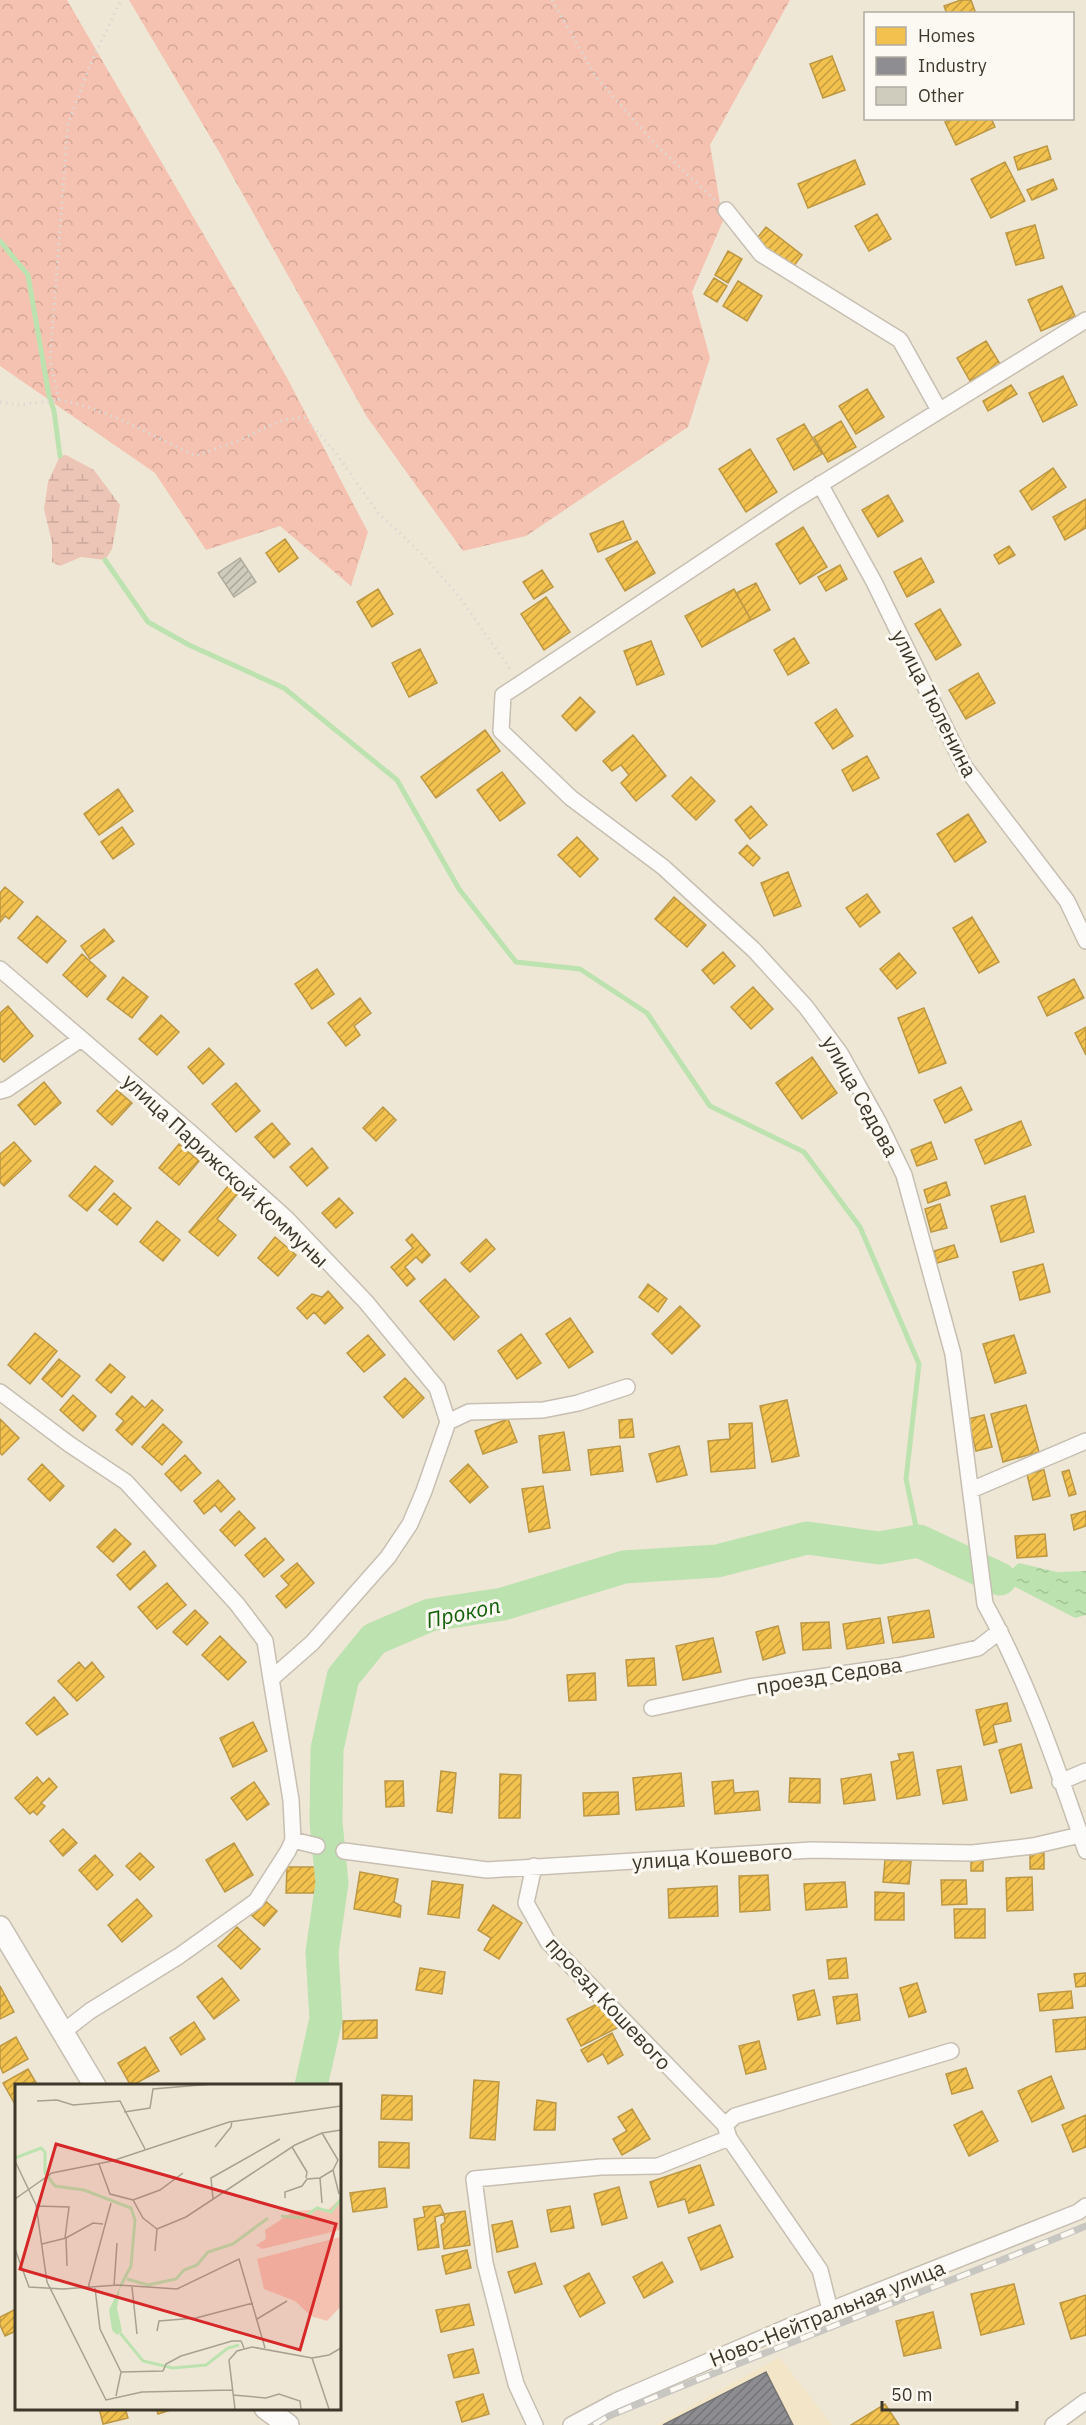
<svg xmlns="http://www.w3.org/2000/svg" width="1086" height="2425" viewBox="0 0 1086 2425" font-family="'IBM Plex Sans',sans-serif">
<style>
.built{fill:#f3e5c7}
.forest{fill:url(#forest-crowns)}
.wetland{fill:url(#wetland-marsh)}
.water{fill:url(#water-ripples)}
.homes{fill:url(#homes-hatch);stroke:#bc9844;stroke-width:1.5}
.industry{fill:url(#industry-hatch);stroke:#757473;stroke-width:1.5}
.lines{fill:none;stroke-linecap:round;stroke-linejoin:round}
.stream{stroke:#bce2af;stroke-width:5}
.river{stroke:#bce2af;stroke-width:33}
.building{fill:url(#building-hatch);stroke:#b0ad9f;stroke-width:1.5}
.minor-casing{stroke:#c6bfb2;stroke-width:18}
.secondary-casing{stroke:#c6bfb2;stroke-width:24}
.path{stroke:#dbd9d4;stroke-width:3;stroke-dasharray:1.5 4.5;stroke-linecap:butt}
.minor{stroke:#fdfbf9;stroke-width:15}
.secondary{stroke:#fdfbf9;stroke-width:21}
.rail-casing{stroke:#c8c6c1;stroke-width:7}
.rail{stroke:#fcf9f3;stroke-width:4.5;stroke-dasharray:14;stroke-linecap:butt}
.labels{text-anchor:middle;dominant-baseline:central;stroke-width:6;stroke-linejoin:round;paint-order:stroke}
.street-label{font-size:21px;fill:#3e382b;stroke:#fcf9f3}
.water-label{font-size:22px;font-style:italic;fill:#115f07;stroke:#fcf9f3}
.inset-river{fill:none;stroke:#bce2af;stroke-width:3}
.inset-road{fill:none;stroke:#a8a191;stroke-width:1.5}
.view{fill:#d62828;fill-opacity:0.15;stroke:#d62828;stroke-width:3}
.inset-edge{fill:none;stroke:#3e382b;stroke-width:3}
</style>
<defs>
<pattern id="forest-crowns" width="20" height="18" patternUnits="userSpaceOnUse" patternTransform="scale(1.5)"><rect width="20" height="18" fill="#f5c2b1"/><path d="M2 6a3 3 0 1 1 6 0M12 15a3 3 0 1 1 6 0" fill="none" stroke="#d3a798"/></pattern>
<pattern id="wetland-marsh" width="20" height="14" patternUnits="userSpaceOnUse" patternTransform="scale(1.5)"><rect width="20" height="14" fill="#edc5b6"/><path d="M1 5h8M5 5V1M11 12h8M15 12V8" fill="none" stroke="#ccaa9d"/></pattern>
<pattern id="water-ripples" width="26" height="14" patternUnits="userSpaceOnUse" patternTransform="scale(1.5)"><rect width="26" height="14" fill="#bce2af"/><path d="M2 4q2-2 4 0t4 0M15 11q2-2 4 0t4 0" fill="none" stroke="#a3c397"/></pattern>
<pattern id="homes-hatch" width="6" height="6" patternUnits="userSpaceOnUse" patternTransform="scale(1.5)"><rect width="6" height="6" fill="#f2c14e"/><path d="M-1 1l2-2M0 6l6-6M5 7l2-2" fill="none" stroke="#c59e41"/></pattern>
<pattern id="industry-hatch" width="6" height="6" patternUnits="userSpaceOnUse" patternTransform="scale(1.5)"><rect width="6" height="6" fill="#8d8d92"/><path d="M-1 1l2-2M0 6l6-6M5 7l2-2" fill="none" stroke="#757477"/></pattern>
<pattern id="building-hatch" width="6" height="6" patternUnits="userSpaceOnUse" patternTransform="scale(1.5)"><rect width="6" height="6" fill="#cfccbd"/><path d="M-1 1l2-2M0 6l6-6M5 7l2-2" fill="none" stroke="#a9a79a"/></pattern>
</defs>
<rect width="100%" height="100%" fill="#efe7d5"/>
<path class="built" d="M779,2357L832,2425H656L769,2363Z"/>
<path class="forest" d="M0,0H67L286,376L368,532L351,586L280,526L206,550L155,473L0,366Z
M129,0H790L710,145L723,221L692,292L710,358L688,427L526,536L463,551L367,417L218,150Z"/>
<path class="wetland" d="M66,455L94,470L120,505L112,549L105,560L81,557L60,566L52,562V543L44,509L48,482L60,456Z"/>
<path class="water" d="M1019,1563L1057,1572L1086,1571V1615L1075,1618L1000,1579Z"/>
<path class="homes" d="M961,0H971L976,14H947L944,6Z
M832,56L845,90L823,98L810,64Z
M952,118H991L995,127L956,145L945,122Z
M1047,146L1051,159L1018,170L1014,157Z
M855,160L865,184L808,208L798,184Z
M1005,162L1025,201L991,218L971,179Z
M1053,179L1057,189L1032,200L1027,190Z
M877,214L891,239L869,251L855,226Z
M1035,225L1044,258L1016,265L1006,233Z
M766,227L802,255L791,270L754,242Z
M728,251L742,259L728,283L715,275Z
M714,278L727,286L717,302L704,294Z
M738,281L762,296L747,321L723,306Z
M1062,286L1075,316L1041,331L1028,300Z
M986,341L1000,364L970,381L957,358Z
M1063,376L1077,405L1043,422L1029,393Z
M1011,385L1017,394L988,411L983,401Z
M867,389L884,417L856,434L839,406Z
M841,421L856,447L828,462L814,437Z
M804,424L822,454L794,470L777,439Z
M750,449L777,492L746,512L719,469Z
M1053,468L1066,487L1032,510L1020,491Z
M888,495L903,521L878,537L862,510Z
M1086,499V528L1065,540L1053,517Z
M623,521L631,539L598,552L590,534Z
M803,527L827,567L800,584L776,544Z
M285,539L298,558L279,572L266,553Z
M637,541L655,573L625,591L606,559Z
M1009,546L1015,555L999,564L994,555Z
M921,558L934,582L907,597L894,572Z
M840,565L847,579L826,591L818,577Z
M542,570L553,587L534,599L523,582Z
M756,583L770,610L751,620L736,593Z
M378,589L393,614L372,627L357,602Z
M734,589L751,620L702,647L685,616Z
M546,597L570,632L544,650L521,614Z
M940,609L961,645L936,660L915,624Z
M794,638L809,663L788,675L774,650Z
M651,641L664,674L637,685L624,651Z
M420,649L437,683L409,697L392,663Z
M978,673L995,703L966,719L949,690Z
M580,697L595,712L576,731L562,716Z
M836,709L853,736L833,749L815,723Z
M485,730L500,751L436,798L421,777Z
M633,735L666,776L636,801L621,783L629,775L621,765L612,771L603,761Z
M867,756L879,778L853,791L842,770Z
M502,772L525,803L500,821L477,790Z
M691,777L715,801L696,820L672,796Z
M118,789L133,811L99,835L84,814Z
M751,806L767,825L750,839L735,820Z
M968,814L986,842L955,862L937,834Z
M122,827L134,844L113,859L101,842Z
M577,837L598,859L580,877L558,855Z
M747,845L760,858L753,866L739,853Z
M788,872L801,906L774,916L761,883Z
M5,887L23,902L9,919L5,916L0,922V893Z
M867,894L880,912L860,927L846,908Z
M674,897L706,925L687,947L655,919Z
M37,916L66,941L47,963L18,938Z
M972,917L999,962L979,973L953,928Z
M104,929L114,941L90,959L81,946Z
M723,952L735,966L714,984L702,970Z
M899,953L916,973L897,989L880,969Z
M82,954L106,976L87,997L63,975Z
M317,969L334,994L312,1009L295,984Z
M123,977L148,997L132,1018L107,999Z
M1074,979L1084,998L1047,1016L1038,997Z
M753,987L773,1009L751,1029L731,1007Z
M360,998L371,1013L354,1026L360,1035L346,1046L328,1023Z
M8,1006L33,1036L4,1062L0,1058V1013Z
M924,1008L946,1063L919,1073L898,1018Z
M161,1015L179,1032L157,1055L139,1039Z
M1086,1027V1055L1075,1033Z
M209,1048L224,1064L203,1084L188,1067Z
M812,1057L837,1093L802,1119L776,1083Z
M44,1082L61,1103L35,1125L18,1105Z
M236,1083L260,1111L236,1132L212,1104Z
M961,1087L972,1110L945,1123L934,1100Z
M117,1090L132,1103L112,1125L97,1111Z
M383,1107L396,1120L376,1141L363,1128Z
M1021,1121L1031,1145L985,1164L975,1140Z
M272,1123L290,1144L274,1158L255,1137Z
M14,1142L31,1161L4,1186L0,1182V1154Z
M931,1142L937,1159L917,1166L911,1150Z
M179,1144L199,1161L179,1185L159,1168Z
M312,1148L328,1168L307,1186L290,1167Z
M95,1166L113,1181L87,1211L69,1196Z
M946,1182L950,1195L928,1203L924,1190Z
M229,1185L238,1193L217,1219L236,1235L218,1256L189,1232Z
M114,1193L131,1208L117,1225L99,1210Z
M1025,1196L1034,1232L1001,1242L991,1206Z
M339,1198L353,1213L336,1228L322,1213Z
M940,1204L947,1228L931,1232L925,1209Z
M157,1221L180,1240L163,1261L140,1242Z
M412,1234L430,1255L422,1263L416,1257L405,1267L415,1279L407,1286L391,1267L413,1248L406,1240Z
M275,1237L296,1255L278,1276L258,1258Z
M486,1239L495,1249L470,1272L461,1263Z
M954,1245L958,1257L937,1263L934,1251Z
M1043,1264L1050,1292L1020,1300L1013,1272Z
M445,1279L479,1317L454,1340L420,1301Z
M648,1284L667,1299L658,1312L639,1297Z
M328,1291L343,1308L325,1324L314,1312L307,1319L297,1308L312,1294L322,1297Z
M680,1306L700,1326L672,1354L652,1334Z
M570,1318L593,1352L569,1368L546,1334Z
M35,1333L57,1351L30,1384L8,1365Z
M521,1334L541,1363L517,1379L498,1351Z
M368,1335L385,1355L364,1372L347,1353Z
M1014,1335L1026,1373L995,1383L983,1344Z
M59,1359L80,1376L62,1397L42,1379Z
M110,1364L125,1377L111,1393L96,1380Z
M405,1378L424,1398L403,1418L384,1397Z
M73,1395L96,1416L83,1431L60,1410Z
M132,1396L145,1408L152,1400L163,1410L132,1445L116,1430L124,1421L116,1414Z
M787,1400L799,1456L772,1462L760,1406Z
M1026,1405L1039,1452L1003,1462L991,1414Z
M984,1415L992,1447L976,1451L968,1419Z
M0,1419L19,1438L2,1455L0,1453Z
M508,1419L517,1442L483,1454L475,1431Z
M632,1419L634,1437L620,1438L619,1420Z
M752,1423L755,1468L711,1472L708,1441L730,1439L729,1424Z
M163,1424L182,1442L162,1465L142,1447Z
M564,1432L570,1470L543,1473L539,1436Z
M620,1446L623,1471L591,1475L588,1450Z
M679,1446L687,1475L657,1482L649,1454Z
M185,1455L201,1473L181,1491L165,1474Z
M42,1464L64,1486L50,1501L28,1479Z
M468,1464L488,1487L470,1503L450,1481Z
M1044,1470L1050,1496L1033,1500L1027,1474Z
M1069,1470L1076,1494L1069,1496L1062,1472Z
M218,1480L235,1499L221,1512L215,1505L204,1514L194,1501Z
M543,1486L550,1528L529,1532L522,1489Z
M239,1511L255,1528L235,1546L220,1530Z
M1086,1511V1526L1074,1530L1071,1515Z
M115,1529L131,1544L113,1562L97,1547Z
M1045,1534L1047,1556L1017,1558L1015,1536Z
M265,1538L284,1560L264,1577L245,1555Z
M144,1551L156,1566L130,1590L117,1575Z
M297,1563L314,1583L286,1608L276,1596L289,1585L281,1576Z
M167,1583L186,1605L157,1629L138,1607Z
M195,1610L208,1623L187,1645L173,1632Z
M929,1610L934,1637L893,1643L888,1617Z
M880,1618L884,1643L847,1649L843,1624Z
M829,1622L831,1648L803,1650L801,1623Z
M778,1626L785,1653L763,1660L756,1632Z
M220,1636L246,1662L228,1680L202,1655Z
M713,1638L721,1672L683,1680L676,1646Z
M654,1658L656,1685L628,1686L626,1660Z
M79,1662L85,1669L92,1662L104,1677L77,1701L58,1681Z
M595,1673L596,1700L569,1701L567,1675Z
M54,1697L68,1714L37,1735L26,1723Z
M1007,1703L1011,1721L993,1725L997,1742L984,1745L976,1710Z
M253,1722L267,1751L233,1767L220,1738Z
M1021,1744L1032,1788L1011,1793L999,1750Z
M913,1752L920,1795L897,1799L891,1762L900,1760L898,1754Z
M961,1766L967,1800L943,1804L937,1770Z
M441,1771L456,1773L452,1813L437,1811Z
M681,1773L684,1806L636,1810L633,1778Z
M500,1774L521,1775L520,1818H499Z
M871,1774L875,1800L844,1804L841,1779Z
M37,1777L43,1784L49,1778L57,1787L41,1803L45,1806L37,1815L33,1811L30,1814L15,1798Z
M790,1778L820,1779V1803L789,1802Z
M733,1780L734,1793L758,1791L760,1810L715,1814L712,1782Z
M385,1781H403L404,1806L386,1807Z
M254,1782L269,1804L247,1820L231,1798Z
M618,1792L619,1814L584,1816L583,1793Z
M63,1829L77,1843L63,1856L50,1841Z
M234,1843L253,1875L225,1892L206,1860Z
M140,1853L154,1867L140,1880L126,1866Z
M1030,1853H1044V1869H1030Z
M95,1855L113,1875L97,1890L79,1870Z
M971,1856H983V1871H971Z
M885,1860L911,1861L909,1884L883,1882Z
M287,1867H317V1893H286Z
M360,1872L398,1879L394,1902L401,1906L400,1917L354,1909Z
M768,1875L770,1910L740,1912L739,1876Z
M1032,1877L1033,1910L1007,1911L1006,1878Z
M941,1880H966L967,1904L942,1905Z
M432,1881L463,1885L459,1918L428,1914Z
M845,1882L847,1907L806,1910L804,1884Z
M717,1886L718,1916L669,1918L668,1889Z
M875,1892L904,1893V1920H875Z
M137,1899L152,1916L122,1942L108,1925Z
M263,1899L277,1911L264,1926L250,1914Z
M493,1905L522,1923L499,1959L484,1950L491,1938L478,1930Z
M954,1909H985V1938H955Z
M237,1927L260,1949L241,1969L218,1946Z
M846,1958L848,1978L829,1979L827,1960Z
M420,1968L445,1972L442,1994L416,1990Z
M1086,1973V1986L1076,1987L1074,1974Z
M222,1978L239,2000L214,2019L197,1997Z
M917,1983L926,2012L909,2017L900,1988Z
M0,1986L14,2012L0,2019Z
M814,1990L820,2015L798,2020L793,1995Z
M1071,1991L1073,2008L1040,2011L1038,1994Z
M857,1994L860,2020L837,2024L833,1997Z
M603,2001L617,2028L581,2046L567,2019Z
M1086,2017V2049L1056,2052L1053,2020Z
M377,2020V2038L343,2039V2021Z
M194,2022L205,2039L181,2055L170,2038Z
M612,2033L623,2055L608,2064L603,2054L588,2062L581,2050Z
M16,2037L28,2059L3,2073L0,2066V2046Z
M759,2041L766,2069L746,2074L739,2046Z
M145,2047L159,2071L131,2086L118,2063Z
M966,2068L973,2088L952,2094L946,2074Z
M28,2069L38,2086H16V2106L3,2083Z
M1051,2076L1064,2108L1032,2122L1018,2091Z
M474,2080L499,2082L495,2140L470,2138Z
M382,2095L412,2096V2120L381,2119Z
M537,2100L556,2103L555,2130H534Z
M632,2109L650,2139L622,2155L613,2139L627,2131L618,2117Z
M982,2111L998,2141L969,2156L954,2125Z
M1086,2115V2147L1073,2152L1062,2125Z
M379,2142L409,2143V2168L379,2167Z
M700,2165L714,2205L689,2213L685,2199L658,2207L650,2182Z
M619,2187L627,2218L602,2225L594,2194Z
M385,2188L387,2207L353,2212L350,2193Z
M440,2205L444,2214L435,2217L439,2247L418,2250L414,2219L425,2217L423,2207Z
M570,2206L574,2228L551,2232L547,2210Z
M465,2211L470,2245L444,2249L441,2225L445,2222L444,2214Z
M512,2221L518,2247L497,2252L492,2225Z
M720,2225L733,2257L701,2270L688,2238Z
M467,2250L471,2268L446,2274L442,2256Z
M662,2262L673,2282L644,2298L633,2277Z
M535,2263L542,2284L515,2293L508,2272Z
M589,2273L605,2303L580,2317L564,2286Z
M1014,2284L1024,2324L981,2335L971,2294Z
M1086,2295V2335L1071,2339L1060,2303Z
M469,2304L474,2325L441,2332L436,2310Z
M16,2309V2331L5,2336L0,2325V2317Z
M933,2312L941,2348L904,2356L896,2321Z
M473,2349L479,2373L454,2378L448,2355Z
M483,2394L489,2414L462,2422L456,2402Z
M885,2404L899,2425H851Z
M99,2408H125L128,2418L103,2424Z
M156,2408H177L158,2414Z"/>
<path class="industry" d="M766,2372L793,2425H663Z"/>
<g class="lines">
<path class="stream" d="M0,241L28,275L49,396L54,411L60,456
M105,560L148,622L189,645L284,688L397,780L459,889L516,962L580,969L647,1013L710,1106L804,1152L860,1227L919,1364L906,1479L919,1541"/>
<path class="river" d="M311,2086L326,2019L322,1952L332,1883L326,1822L327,1749L343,1677L374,1639L430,1615L503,1604L624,1567L717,1561L807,1538L879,1548L919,1541L1000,1579"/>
</g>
<path class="building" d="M240,558L256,582L234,597L218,573Z"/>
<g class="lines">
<defs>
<path id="minor" d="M726,210L761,254L900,340L939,410
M1086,320L792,502L520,684L503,695L501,731L571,798L663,867L754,950L806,1007L840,1053L879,1123L904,1175L953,1354L985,1604C1028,1681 1057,1767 1086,1851
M820,484L874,582L964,766L1067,901L1086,941
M0,969L190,1132L286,1218L366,1302L437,1388L448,1422
M0,1091L7,1089L81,1039
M0,1392L69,1444L126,1482L237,1604L265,1641L271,1679
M971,1490L1086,1441
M652,1708L749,1687L898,1666L978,1648L1000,1631
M1060,1782L1086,1771
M293,1840L317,1846
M344,1851L487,1870L812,1850L972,1853L1033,1846L1080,1835
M534,1866L526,1903L548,1942L725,2125L729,2138L820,2270L830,2310
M63,2032L90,2011L179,1956L256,1901L288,1851L293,1840L291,1800L271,1679L312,1643L388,1557L410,1524L424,1491L448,1422L469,1412L543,1410L578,1403L627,1387
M725,2125L735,2116L951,2051
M535,2425L516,2384L485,2263L474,2179L601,2167L658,2166L729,2138
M571,2425L616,2401L797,2323L1078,2212L1086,2206
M1053,2425L1086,2401"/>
<path id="secondary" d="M0,1927L95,2086
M265,2408L288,2425"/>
</defs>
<use href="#minor" class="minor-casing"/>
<use href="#secondary" class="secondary-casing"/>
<path class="path" d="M552,0L596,77L656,145L715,200
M59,400C108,409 150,435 196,456C209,451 222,447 235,442C259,433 279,416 305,418L333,449L378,513L421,553L458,595L511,670
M0,402L17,405L59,400L50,360L68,124L91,63L121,0"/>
<use href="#minor" class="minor"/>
<use href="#secondary" class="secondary"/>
<defs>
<path id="rail" d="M594,2425L609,2416C767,2350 928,2291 1086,2226"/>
</defs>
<use href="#rail" class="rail-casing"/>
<use href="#rail" class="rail"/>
</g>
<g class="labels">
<g class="street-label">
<text transform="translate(935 703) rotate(63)">улица Тюленина</text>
<text transform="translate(861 1096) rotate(61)">улица Седова</text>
<text transform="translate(226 1170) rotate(43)">улица Парижской Коммуны</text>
<text transform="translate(829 1675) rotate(-9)">проезд Седова</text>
<text transform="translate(712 1856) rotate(-4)">улица Кошевого</text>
<text transform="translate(609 2003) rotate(47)">проезд Кошевого</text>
<text transform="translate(827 2313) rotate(-22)">Ново-Нейтральная улица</text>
</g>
<g class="water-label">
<text transform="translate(463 1612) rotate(-12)">Прокоп</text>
</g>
</g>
<g transform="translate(15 2084)">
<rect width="326" height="326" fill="#efe7d5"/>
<path d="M325,115V146L247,165L241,161L251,155L250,146L279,127L314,125ZM325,153V223L312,237L296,232L280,217L249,205L242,175Z" fill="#f5c2b1"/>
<path d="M105,203L102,224L107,247L102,251L97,246L94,226Z" fill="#bce2af"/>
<path class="inset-river" d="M0,74L26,64L30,68V89L40,102L69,106L116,124L120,136L116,182L105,203M266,132L288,134L302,124L316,128L326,115M112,195L133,201L161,195L169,186L182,181L193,168L218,160L253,134M105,249L128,277L158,284L191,281L213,264L224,261"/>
<path class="inset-road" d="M22,17L42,16L58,21L105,17L130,65M109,28L135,24L138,5L197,0M307,49L323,76L318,86L324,110M200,63L216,43L217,37M277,63L292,88L291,94M0,77L21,121L32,198L91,316L127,308L217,306M84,80L95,110L118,116L128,134L142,145L140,167M305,94L307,119M270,114V108L287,102L292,95L305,94L318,86M0,115L37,89L97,77L214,38L326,22M198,115L196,94L265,55M118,116L145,106L168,89M21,122L54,123L50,154M142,145L171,133L280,61L307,49L326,46M51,154L52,182M27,160L51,154L78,139L88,140M0,165L14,203L48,205L103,201L162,205L224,175L250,264M99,202L102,159M117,203L122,250M73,204L96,119M80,204L85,245L106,288M242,235L272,217M142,247L144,237L181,234L238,219M297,274L314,325M106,288L148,287L151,280L166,272L217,257H226L229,264M218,311L251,314L264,310L285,317L286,325M101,312L106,288M220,325L214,276L222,267L237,263L297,274L314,271L326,264"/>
<path class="view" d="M41,60L321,140L285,266L5,185Z"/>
<rect width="326" height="326" class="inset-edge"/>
</g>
<rect x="864" y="12" width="210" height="108" fill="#fcf9f3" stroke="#b0aca3" stroke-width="1.5"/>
<rect x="876" y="27" width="30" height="18" fill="#f2c14e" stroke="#b0aca3" stroke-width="1.5"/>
<text x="918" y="42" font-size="18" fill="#3e382b">Homes</text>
<rect x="876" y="57" width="30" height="18" fill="#8d8d92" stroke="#b0aca3" stroke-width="1.5"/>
<text x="918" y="72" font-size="18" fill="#3e382b">Industry</text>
<rect x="876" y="87" width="30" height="18" fill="#cfccbd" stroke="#b0aca3" stroke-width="1.5"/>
<text x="918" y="102" font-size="18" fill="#3e382b">Other</text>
<path d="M882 2401v9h135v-9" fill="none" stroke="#3e382b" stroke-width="3"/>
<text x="891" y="2401" font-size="18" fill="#3e382b" stroke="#fcf9f3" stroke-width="4.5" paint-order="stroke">50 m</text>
</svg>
